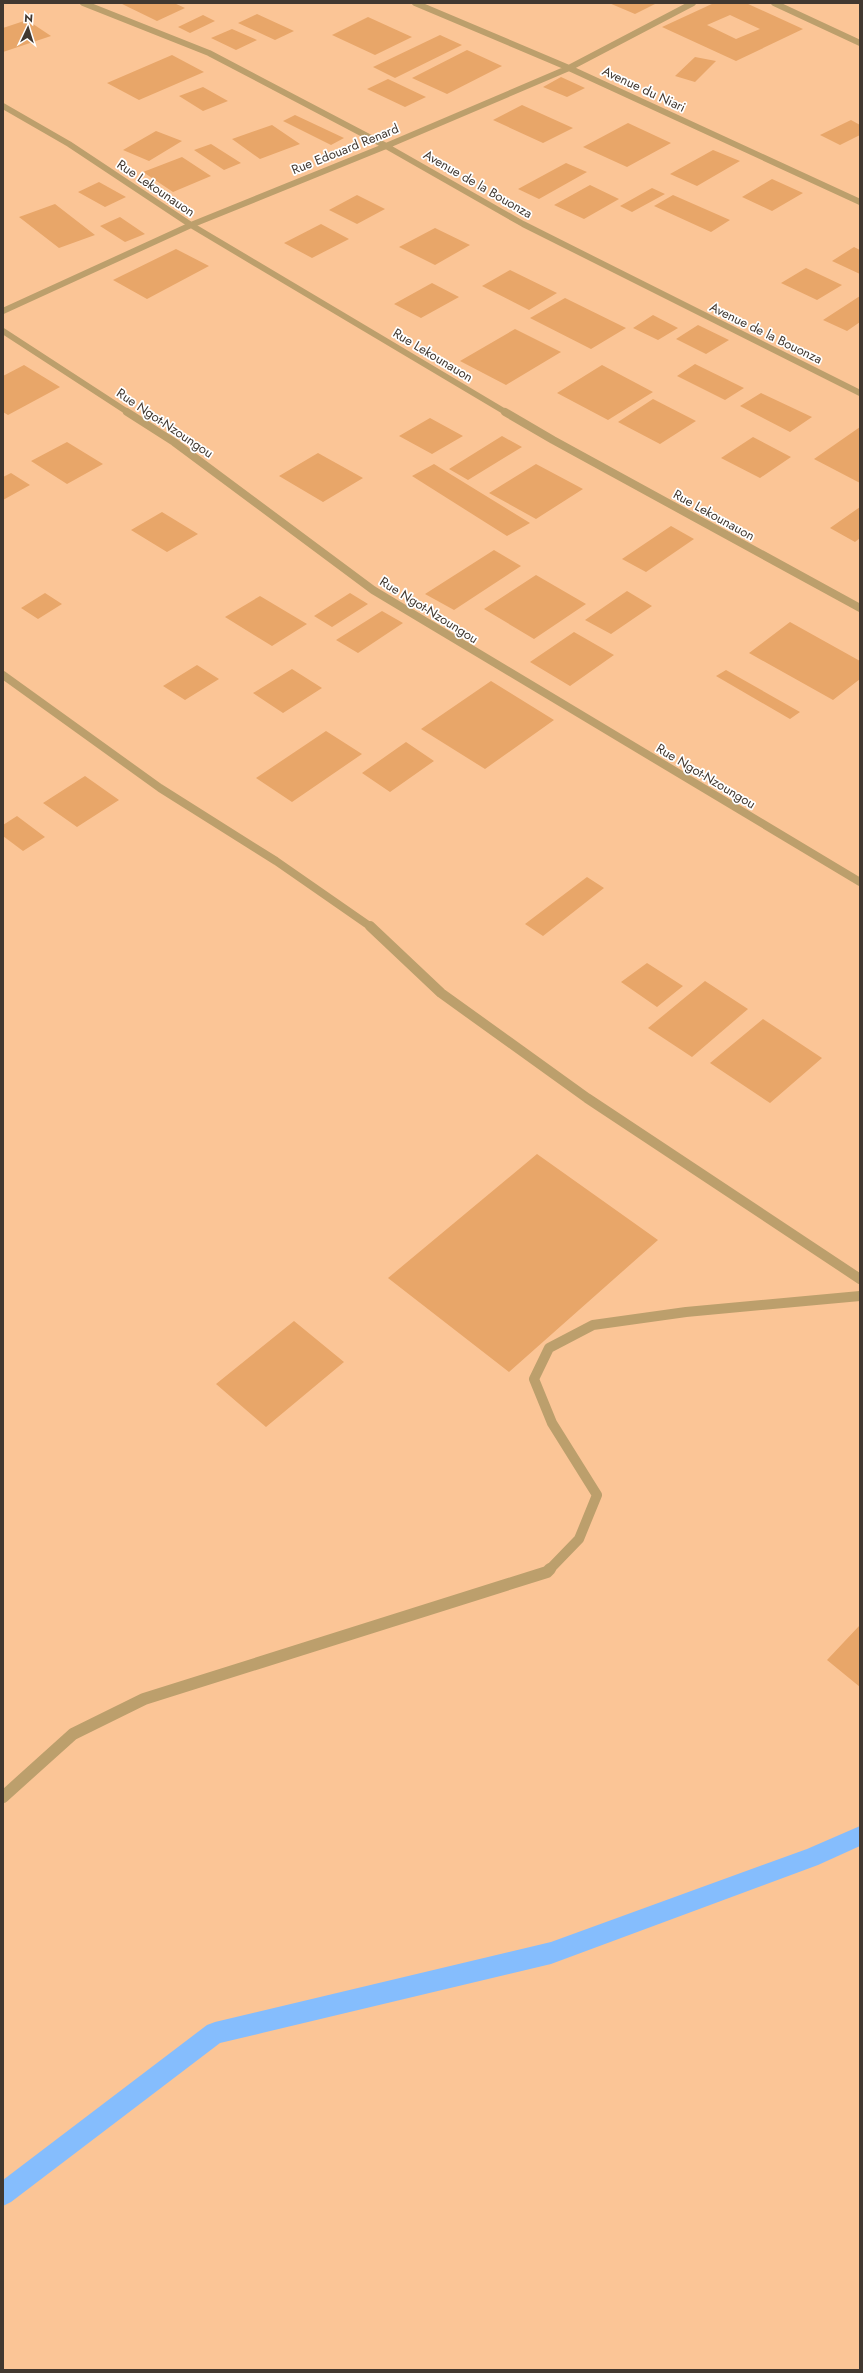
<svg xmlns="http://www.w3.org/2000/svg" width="863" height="2373" viewBox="0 0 863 2373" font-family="Jost,sans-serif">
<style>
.green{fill:#fbc596}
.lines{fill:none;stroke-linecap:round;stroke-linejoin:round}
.stream{fill:#85bdfd;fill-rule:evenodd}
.building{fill:#e8a669;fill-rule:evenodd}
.minor-far3{stroke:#bc9f6c;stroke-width:6}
.minor-far2{stroke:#bc9f6c;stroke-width:8}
.minor-far1{stroke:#bc9f6c;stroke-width:10}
.minor{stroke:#bc9f6c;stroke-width:12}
.labels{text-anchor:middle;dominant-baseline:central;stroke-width:3.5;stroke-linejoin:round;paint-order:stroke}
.far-street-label{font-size:13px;fill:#413830;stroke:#fff}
</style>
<rect width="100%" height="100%" fill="#f4ddca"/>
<path class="green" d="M3,3H860V2370H3Z"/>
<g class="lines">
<path class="stream" d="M860,1826V1846L818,1865L551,1964L220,2043L11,2202L3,2206V2180L207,2025L215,2022L551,1942L807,1849Z"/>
</g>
<path class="building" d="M120,3H174L185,8L157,21Z
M609,3H657L635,14Z
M714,3H746L803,29L736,61L662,27ZM730,15L760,29L736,39L707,25Z
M257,14L294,31L275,40L238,23Z
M203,15L215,21L190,33L178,27Z
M368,17L412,37L375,55L332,35Z
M27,20L51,36L3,52V28Z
M232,29L257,40L236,50L211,38Z
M440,35L462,45L395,78L373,67Z
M467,50L502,66L447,94L412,78Z
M172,55L204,72L139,100L107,83Z
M695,57L716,61L695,82L675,76Z
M561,77L585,88L567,97L543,87Z
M388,79L426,97L405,107L367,89Z
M203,87L228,101L203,111L179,96Z
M522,105L573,128L543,143L493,120Z
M295,115L344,138L331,145L283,121Z
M851,120L860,125V135L840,145L820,135Z
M628,123L671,143L627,167L583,147Z
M272,125L300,144L260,159L232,139Z
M156,131L182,141L149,161L123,150Z
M211,144L241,163L224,170L194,150Z
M713,150L740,161L697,186L670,174Z
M182,157L211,176L173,192L143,172Z
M566,163L587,172L539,199L518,189Z
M772,179L803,193L772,211L742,197Z
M99,182L126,197L105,207L78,192Z
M590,185L619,199L584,219L554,205Z
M652,188L665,194L632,212L620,206Z
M357,195L385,209L357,224L329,210Z
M673,195L730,220L711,232L654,206Z
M55,204L95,235L59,248L19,217Z
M120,217L145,234L125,242L100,226Z
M321,224L349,239L312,258L284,243Z
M435,228L470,245L435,265L399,247Z
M854,247L860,250V274L832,261Z
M176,249L209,266L147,299L113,280Z
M806,268L842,285L817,300L781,283Z
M510,270L557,293L529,310L482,286Z
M432,283L459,297L421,318L394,304Z
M860,296V322L847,331L823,320Z
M565,298L626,328L591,349L530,318Z
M653,315L678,328L658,340L633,328Z
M698,325L729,340L706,354L676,339Z
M515,329L561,352L506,385L460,361Z
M695,364L744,388L725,400L677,376Z
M24,365L60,387L8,415L3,412V376Z
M602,365L653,392L608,420L557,393Z
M761,393L812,417L790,432L740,406Z
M653,399L696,421L660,444L618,422Z
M430,418L463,436L432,454L399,436Z
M860,427V483L814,459Z
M502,436L522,447L468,480L449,469Z
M753,437L791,457L760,478L721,458Z
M67,442L103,464L67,484L31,461Z
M318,453L363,478L323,502L279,476Z
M434,464L530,523L507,536L412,476Z
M536,464L583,489L536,519L489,493Z
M11,473L30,485L3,500V477Z
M860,507V538L855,542L830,528Z
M162,512L198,534L167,552L131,530Z
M671,526L694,539L646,572L622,559Z
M494,550L521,566L454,610L425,594Z
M536,575L586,604L534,639L484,609Z
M627,591L652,606L611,634L585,620Z
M45,593L62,604L38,619L21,608Z
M350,593L368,604L332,627L314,616Z
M260,596L307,624L272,646L225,617Z
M382,611L403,623L358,653L336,640Z
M790,622L860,661V679L833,700L749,653Z
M574,632L614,655L570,686L530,662Z
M197,665L219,679L185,700L163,686Z
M292,669L322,688L283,713L253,693Z
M726,670L800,712L790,719L716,676Z
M491,681L554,720L485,769L421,729Z
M326,731L362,754L292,802L256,778Z
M406,742L434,761L390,792L362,773Z
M85,776L119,800L77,827L43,803Z
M17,816L45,837L23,851L3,836V825Z
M587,877L604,888L543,936L525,924Z
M647,963L683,986L657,1007L621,982Z
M705,981L748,1009L692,1057L648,1028Z
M763,1019L822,1058L770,1103L710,1063Z
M537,1154L658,1240L509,1372L388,1278Z
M294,1321L344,1362L266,1427L216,1384Z
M860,1625V1687L827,1660Z"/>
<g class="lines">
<path class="minor-far3" d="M83,3L209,53L386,146L523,224L860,393
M415,3L569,68L860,202
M774,3L860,43
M3,106L69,144L191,225L507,413
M3,311L191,225L386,146L569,68L693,3
M3,331L129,413"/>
<path class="minor-far2" d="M127,412L174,442L373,590L860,882
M505,412L553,440L860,608
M3,675L160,788L276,861L371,927"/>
<path class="minor-far1" d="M370,926L441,993L587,1098L860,1279
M549,1570L579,1539L597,1495L552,1423L534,1379L549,1348L593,1325L686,1312L860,1296"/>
<path class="minor" d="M3,1797L73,1734L144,1699L547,1572L550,1569"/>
</g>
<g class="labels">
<g class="far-street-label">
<text transform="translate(644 89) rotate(25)">Avenue du Niari</text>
<text transform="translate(345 149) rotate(-22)">Rue Edouard Renard</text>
<text transform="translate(478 184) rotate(30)">Avenue de la Bouonza</text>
<text transform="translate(156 188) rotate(34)">Rue Lekounauon</text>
<text transform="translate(766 333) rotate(26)">Avenue de la Bouonza</text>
<text transform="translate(433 355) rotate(31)">Rue Lekounauon</text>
<text transform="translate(165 423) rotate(34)">Rue Ngot-Nzoungou</text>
<text transform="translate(714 515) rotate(29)">Rue Lekounauon</text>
<text transform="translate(429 610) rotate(32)">Rue Ngot-Nzoungou</text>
<text transform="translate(706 776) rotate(31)">Rue Ngot-Nzoungou</text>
</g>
</g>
<rect width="863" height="2373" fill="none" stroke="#413830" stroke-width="8"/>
<g transform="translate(28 28) rotate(4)" stroke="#ffffff" stroke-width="3" paint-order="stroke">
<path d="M0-3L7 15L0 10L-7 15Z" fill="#413830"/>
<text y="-6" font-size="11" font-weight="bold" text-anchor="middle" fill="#413830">N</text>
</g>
</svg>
